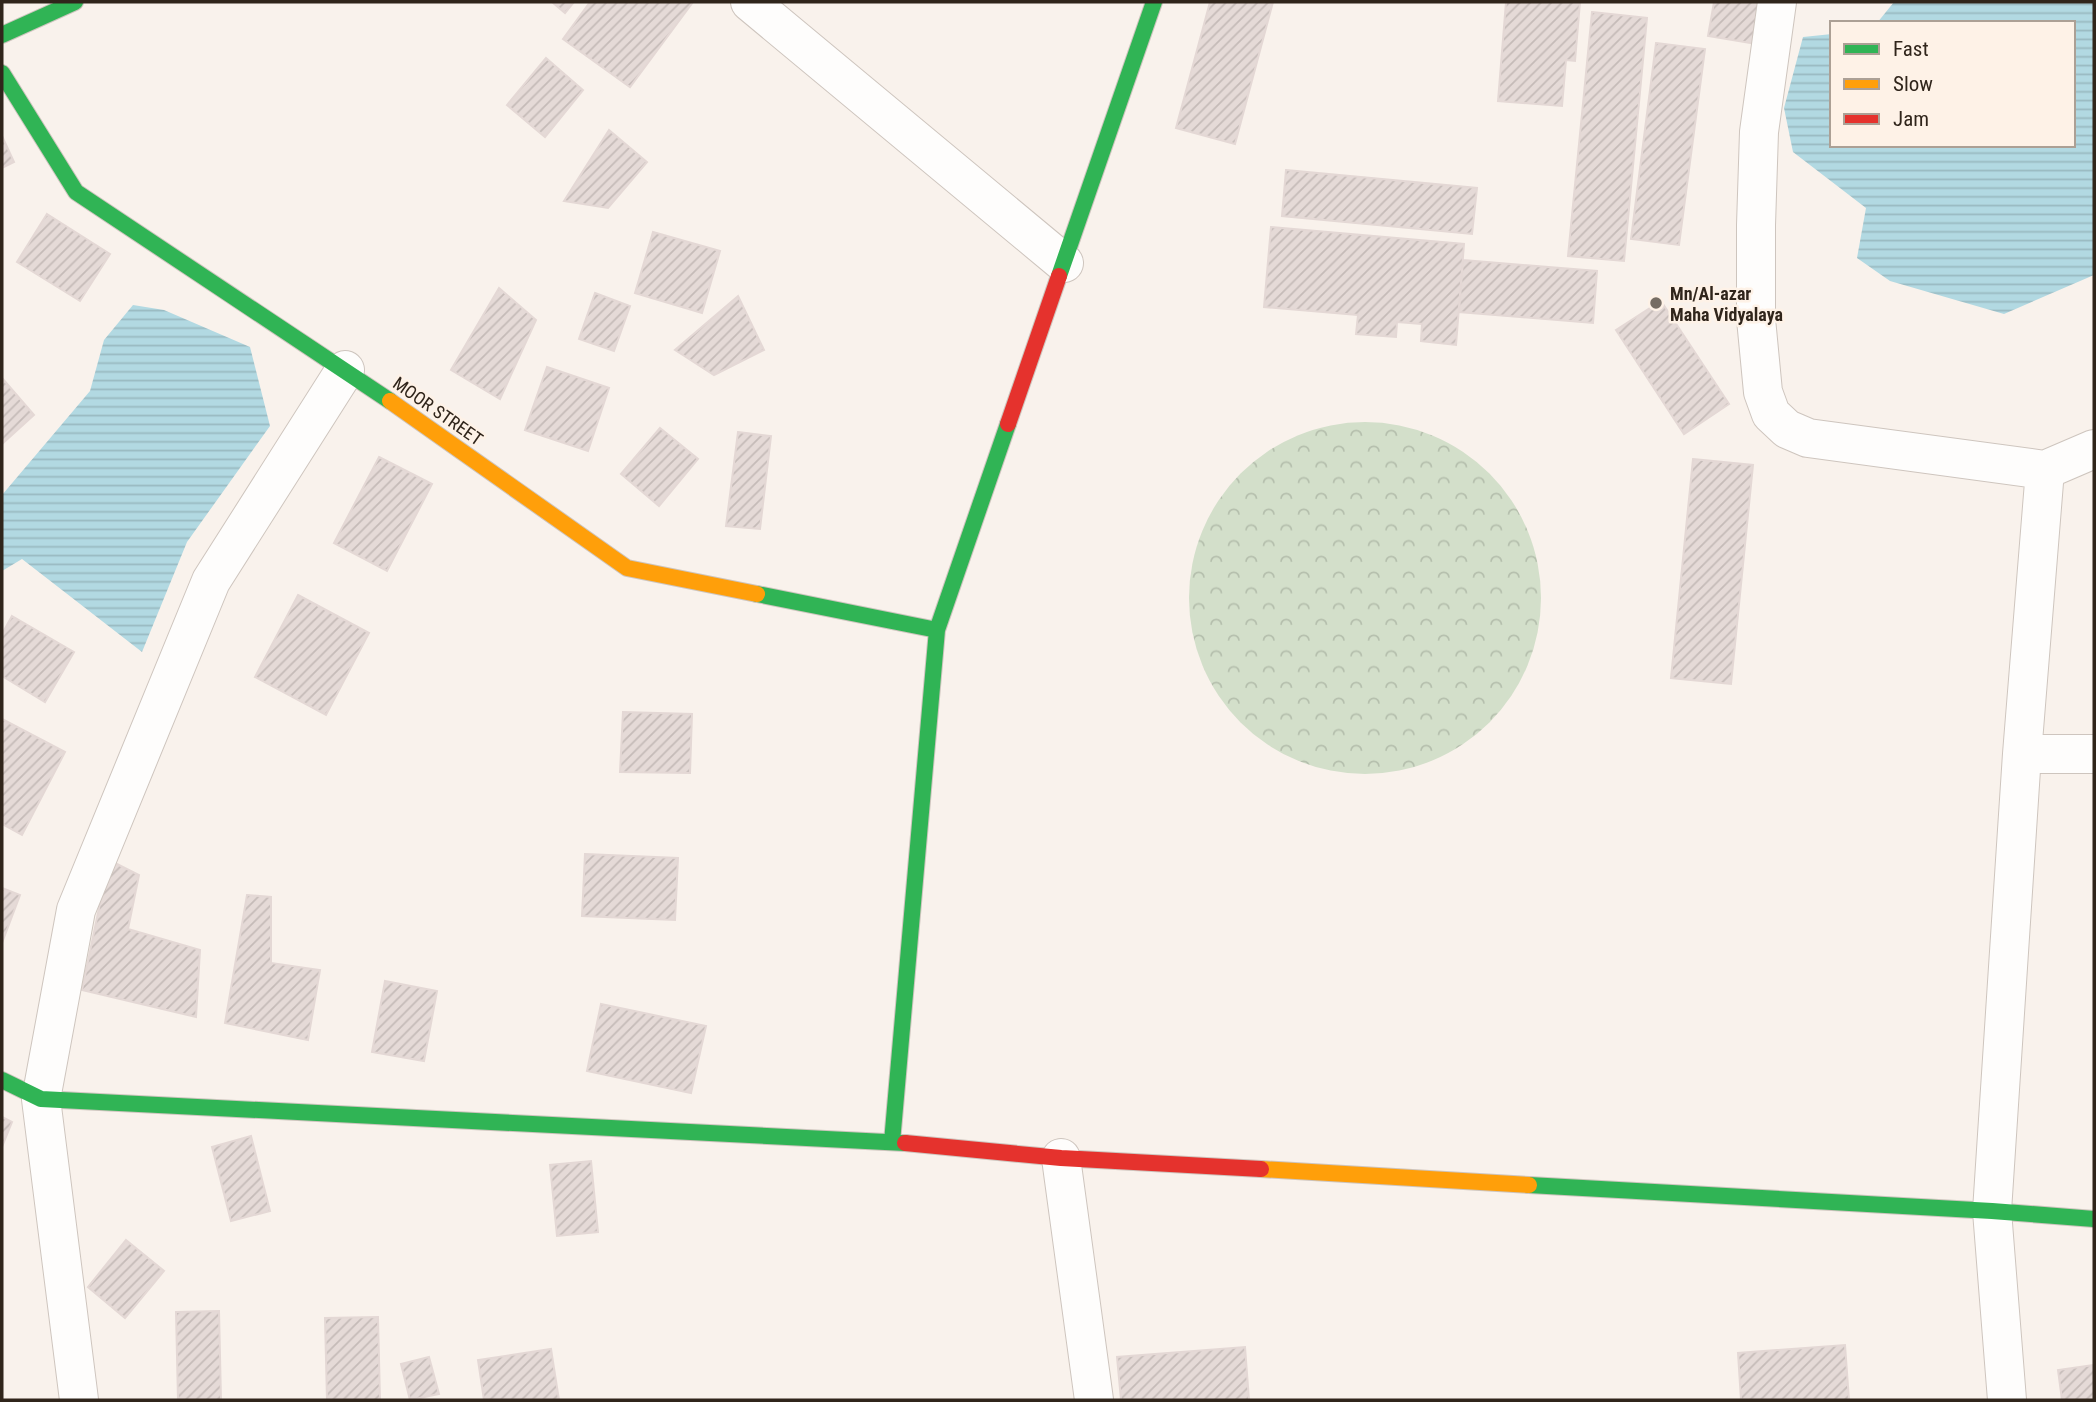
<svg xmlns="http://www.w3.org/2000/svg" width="2096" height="1402" viewBox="0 0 2096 1402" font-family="'Roboto Condensed',sans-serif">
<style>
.park{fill:url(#park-crowns)}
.water{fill:url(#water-rules)}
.building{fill:url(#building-hatch);stroke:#e4d8d5;stroke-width:2}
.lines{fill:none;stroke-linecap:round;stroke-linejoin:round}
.street-casing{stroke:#cec5be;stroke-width:40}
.fast-casing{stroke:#cec5be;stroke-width:18}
.slow-casing{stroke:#cec5be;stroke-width:18}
.jam-casing{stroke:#cec5be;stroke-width:18}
.street{stroke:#fefdfc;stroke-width:38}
.fast{stroke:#30b455;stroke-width:16}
.slow{stroke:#ff9f0a;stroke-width:16}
.jam{stroke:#e5322d;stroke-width:16}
.poi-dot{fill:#766d64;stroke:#fef2e7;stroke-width:2.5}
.labels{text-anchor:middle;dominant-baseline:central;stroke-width:5;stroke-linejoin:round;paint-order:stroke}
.poi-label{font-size:18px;font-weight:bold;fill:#30251b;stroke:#fef2e7;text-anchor:start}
.street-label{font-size:18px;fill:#30251b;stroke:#fef2e7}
</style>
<defs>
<pattern id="park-crowns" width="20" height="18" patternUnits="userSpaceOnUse" patternTransform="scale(1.75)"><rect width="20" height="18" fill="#d3dfca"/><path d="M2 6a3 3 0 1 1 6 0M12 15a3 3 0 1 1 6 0" fill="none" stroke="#b5bfad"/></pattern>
<pattern id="water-rules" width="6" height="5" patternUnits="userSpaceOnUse" patternTransform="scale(1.75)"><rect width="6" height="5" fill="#b2d9e2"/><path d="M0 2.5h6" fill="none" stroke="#99bac1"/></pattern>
<pattern id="building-hatch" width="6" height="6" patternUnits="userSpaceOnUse" patternTransform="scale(1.75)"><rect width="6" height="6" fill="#e5dad7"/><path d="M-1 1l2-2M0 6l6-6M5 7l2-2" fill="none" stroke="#c5bbb8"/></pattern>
</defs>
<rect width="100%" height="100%" fill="#f9f2ec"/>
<path class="park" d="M1189 598a176 176 0 1 1 352 0a176 176 0 1 1-352 0Z"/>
<path class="water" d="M1894,2H2094V275L2004,314L1890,281L1857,258L1866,208L1793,152L1784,108L1803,37L1832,34V145H2073V23H1877Z
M133,305L164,310L250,347L270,426L187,542L142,652L22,559L2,571V495L90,391L104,340Z"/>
<path class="building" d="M552,2H574L565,13Z
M590,2H693L630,87L563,39Z
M1210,2H1273L1235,144L1176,128Z
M1506,2H1580L1575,61L1566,60L1562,106L1498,101Z
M1714,2H1765L1757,44L1708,36Z
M1592,12L1647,18L1624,261L1568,256Z
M1656,43L1705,49L1679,245L1631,239Z
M546,58L583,90L545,137L507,105Z
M609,130L647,162L608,208L564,201Z
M2,136L14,162L2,168Z
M1286,170L1477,188L1472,234L1282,216Z
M47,214L110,254L80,301L17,262Z
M1271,227L1464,244L1456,345L1421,341L1422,324L1397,322L1396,337L1356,334L1358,315L1264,307Z
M653,232L720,251L702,313L635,293Z
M1463,260L1597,271L1593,323L1459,312Z
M499,288L536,320L500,399L451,370Z
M595,293L630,306L614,351L579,339Z
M738,296L764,350L714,375L675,350Z
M1661,301L1729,404L1684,434L1616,330Z
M547,367L609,388L588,451L525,430Z
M2,378L34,415L2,444Z
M660,428L698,459L659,506L621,474Z
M738,432L771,436L760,529L726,526Z
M379,457L432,484L387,571L334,543Z
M1693,459L1753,465L1731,684L1671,678Z
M298,595L369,633L326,715L255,677Z
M12,616L74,652L45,702L2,676V634Z
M623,712L692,714L690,773L620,772Z
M2,719L65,752L22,835L2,824Z
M585,854L678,858L675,920L582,916Z
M109,860L139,875L128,929L200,950L196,1017L82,990Z
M2,888L20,895L2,943Z
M247,895L271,897V963L320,970L308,1040L225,1023Z
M385,981L437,991L424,1061L372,1052Z
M601,1004L706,1026L691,1093L587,1071Z
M2,1117L12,1122L2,1147Z
M251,1136L270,1211L231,1221L212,1147Z
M591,1161L598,1232L557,1236L550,1165Z
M126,1240L164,1271L125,1318L88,1287Z
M219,1311L221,1400H178L176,1312Z
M378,1317L380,1400H327L325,1318Z
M1845,1345L1849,1400H1741L1738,1353Z
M1245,1347L1249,1400H1121L1117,1357Z
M551,1349L559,1400H484L478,1360Z
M429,1357L439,1394L410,1400L401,1364Z
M2094,1365V1400H2062L2058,1370Z"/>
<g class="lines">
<defs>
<path id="street" d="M750,2L1064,263
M1777,2L1759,132L1756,225V319L1763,392L1771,414L1787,429L1808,438L2045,470L2094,449
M2022,754H2094
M1061,1158L1094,1400
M79,1400L41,1099L76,910L211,581L345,370
M2007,1400L1992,1211L2022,754L2045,470"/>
<path id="fast" d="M2,35L75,2
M2,73L76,192L390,401
M1059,276L1154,2
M757,594L937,630
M2,1080L41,1099L905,1143
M892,1142L937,630L1008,424
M1529,1185L1992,1211L2094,1219"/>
<path id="slow" d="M390,401L627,568L757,594
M1261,1169L1529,1185"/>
<path id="jam" d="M1008,424L1059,276
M905,1143L1061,1158L1261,1169"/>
</defs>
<use href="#street" class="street-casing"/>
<use href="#fast" class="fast-casing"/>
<use href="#slow" class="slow-casing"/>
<use href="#jam" class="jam-casing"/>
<use href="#street" class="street"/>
<use href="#fast" class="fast"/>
<use href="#slow" class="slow"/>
<use href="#jam" class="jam"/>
</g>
<circle class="poi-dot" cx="1656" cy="303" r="7"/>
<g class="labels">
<g class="poi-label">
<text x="1670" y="293">Mn/Al-azar<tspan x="1670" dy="21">Maha Vidyalaya</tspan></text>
</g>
<g class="street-label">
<text transform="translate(438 411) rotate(35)">MOOR STREET</text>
</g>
</g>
<rect width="2096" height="1402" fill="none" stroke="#30251b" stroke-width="7"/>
<rect x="1830" y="21" width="245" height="126" fill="#fef2e7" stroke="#aca095" stroke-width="2"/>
<rect x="1844" y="44" width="35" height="10" fill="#30b455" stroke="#aca095" stroke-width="2"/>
<text x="1893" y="56" font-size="21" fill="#30251b">Fast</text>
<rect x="1844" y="79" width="35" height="10" fill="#ff9f0a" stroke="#aca095" stroke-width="2"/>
<text x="1893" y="91" font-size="21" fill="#30251b">Slow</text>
<rect x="1844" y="114" width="35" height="10" fill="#e5322d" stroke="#aca095" stroke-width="2"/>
<text x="1893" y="126" font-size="21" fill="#30251b">Jam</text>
</svg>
